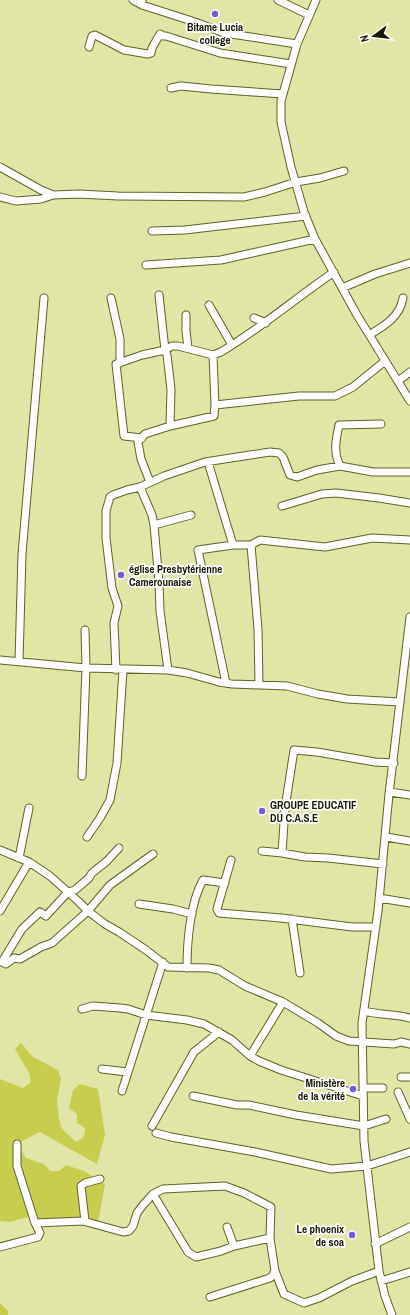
<svg xmlns="http://www.w3.org/2000/svg" width="410" height="1315" viewBox="0 0 410 1315" font-family="'Archivo Narrow',sans-serif">
<style>
.green{fill:#c9cd4e}
.lines{fill:none;stroke-linecap:round;stroke-linejoin:round}
.minor-casing{stroke:#606226;stroke-width:9}
.minor{stroke:#fff;stroke-width:7}
.poi-dot{fill:#795ad4;stroke:#fff;stroke-width:1.5}
.labels{text-anchor:middle;dominant-baseline:central;stroke-width:3.5;stroke-linejoin:round;paint-order:stroke}
.poi-label{font-size:11px;font-weight:bold;fill:#171802;stroke:#fff;text-anchor:start}
</style>
<rect width="100%" height="100%" fill="#e1e5a6"/>
<path class="green" d="M21,1043L33,1057L58,1070L61,1079L57,1100L59,1119L62,1129L76,1142L84,1137L85,1128L77,1123V1114L69,1108L73,1090L80,1084L98,1089L105,1135L97,1164L40,1132L22,1141L21,1150L26,1158L44,1164L50,1171H59L66,1165L84,1171L105,1184L97,1228L81,1217L45,1225L28,1217L10,1222L0,1221V1079L23,1088L31,1082L29,1073L15,1049Z
M0,1303L8,1311V1315H0Z"/>
<g class="lines">
<defs>
<path id="minor" d="M133,0L142,5
M142,0V5L195,22L224,33L297,44
M278,0L309,15
M316,0L297,44L281,101V122L291,167L304,212L315,239L357,315L410,401
M89,47L92,36L95,35L124,50L148,54L151,53L152,48L160,34L163,36H166L220,53L291,64
M171,88L181,86L211,89L283,94
M0,167L41,190L53,195L79,194L118,196L244,197L265,192L296,182L320,178L344,171
M0,197L16,201L41,199L53,195
M152,231L185,230L306,216
M146,265L221,260L315,239
M342,288L375,274L410,263
M111,298L120,339V363
M209,305L232,345
M186,315V331L188,348
M254,318L266,323
M369,335C384,326 400,317 403,298
M398,381L410,372
M215,405L299,396H335L353,387L385,361
M170,426L214,416L215,405L213,355
M142,438L124,436L116,364L142,355L165,350L159,295
M208,462L233,545H251
M340,466C333,452 336,439 339,425L381,424
M150,482L141,459L138,442L145,434L170,426L171,389L167,355L165,350L172,346H178L213,355L221,352C261,328 296,298 334,272
M140,487L152,515L154,525L191,515
M282,506L322,494L336,493L379,498L410,503
M154,525L159,582L160,611L168,670
M0,660L86,668L168,670L187,673L219,682L232,684L287,686L318,694L347,699L400,702
M19,661L22,554L44,298
M116,670L114,623L118,606L112,588L106,538V511L110,497L113,495L127,490L140,487L164,476L205,462L270,452L279,453L283,457L290,475L297,477L317,470L340,466L373,472H410
M226,683L198,550L233,545
M259,684L258,629L251,545L260,540L325,547L372,538L410,540
M82,776L86,668L85,630
M390,792L410,795
M87,837L100,818L110,800L117,763L123,670
M386,837L410,841
M119,848L107,861L92,873L89,878L75,890L68,892L46,916L40,912L22,929L2,962L6,964L14,958L20,959L41,947L52,943L88,911L110,885L153,854
M0,850L29,862L50,876L79,902L88,911L105,924L119,932L146,950L168,967L209,968L219,970L245,986L283,1002L318,1023L336,1036L349,1041L394,1044L401,1042L410,1044
M262,851L282,853L305,857L328,858L383,864
M282,853L285,808L294,750L317,752L375,762L394,763
M19,858L29,808
M231,860L217,909L219,913L281,918L352,927H376
M379,898L410,903
M139,904L173,909L192,914
M0,911L29,862
M292,919L300,973
M187,968C187,942 190,903 203,880L225,883
M82,1009L93,1006L120,1008L128,1009L146,1015L187,1020L204,1024L232,1040L250,1056L259,1061L281,1070L363,1096
M364,1011C379,1015 395,1014 410,1018
M250,1056L283,1002
M102,1069L127,1072
M401,1077H410
M363,1088H383
M122,1091L163,962
M398,1092L410,1119
M193,1096L237,1105H249L296,1115L364,1126L386,1119
M152,1126L194,1052L219,1032
M156,1133L171,1137L255,1152L331,1169L367,1166L410,1152
M17,1144V1166L35,1223
M153,1194L188,1252L196,1257L221,1251L234,1246
M85,1221L81,1186L85,1183L100,1179
M227,1227L234,1246L270,1238
M375,1244L410,1227
M0,1247L38,1237L40,1233L35,1223L83,1221L123,1232L129,1231L133,1226L137,1213L143,1205L153,1194L163,1189L225,1186L244,1193L271,1207L270,1238L275,1271L272,1276L270,1278L210,1297
M275,1271L284,1294L304,1303L319,1298L352,1281L379,1271
M381,1281L410,1272
M392,1315L385,1296L379,1271L364,1141L362,1023L378,911L389,794L410,617"/>
</defs>
<use href="#minor" class="minor-casing"/>
<use href="#minor" class="minor"/>
</g>
<g class="poi-dot">
<circle cx="215" cy="14" r="4"/>
<circle cx="121" cy="575" r="4"/>
<circle cx="262" cy="811" r="4"/>
<circle cx="353" cy="1089" r="4"/>
<circle cx="352" cy="1235" r="4"/>
</g>
<g class="labels">
<g class="poi-label">
<text x="215" y="27" text-anchor="middle">Bitame Lucia<tspan x="215" dy="13">college</tspan></text>
<text x="129" y="569">église Presbytérienne<tspan x="129" dy="13">Camerounaise</tspan></text>
<text x="270" y="805">GROUPE EDUCATIF<tspan x="270" dy="13">DU C.A.S.E</tspan></text>
<text x="345" y="1083" text-anchor="end">Ministère<tspan x="345" dy="13">de la vérité</tspan></text>
<text x="344" y="1229" text-anchor="end">Le phoenix<tspan x="344" dy="13">de soa</tspan></text>
</g>
</g>
<g transform="translate(374 36) rotate(255)" stroke="#ffffff" stroke-width="3" paint-order="stroke">
<path d="M0-3L7 15L0 10L-7 15Z" fill="#171802"/>
<text y="-6" font-size="11" font-weight="bold" text-anchor="middle" fill="#171802">N</text>
</g>
</svg>
